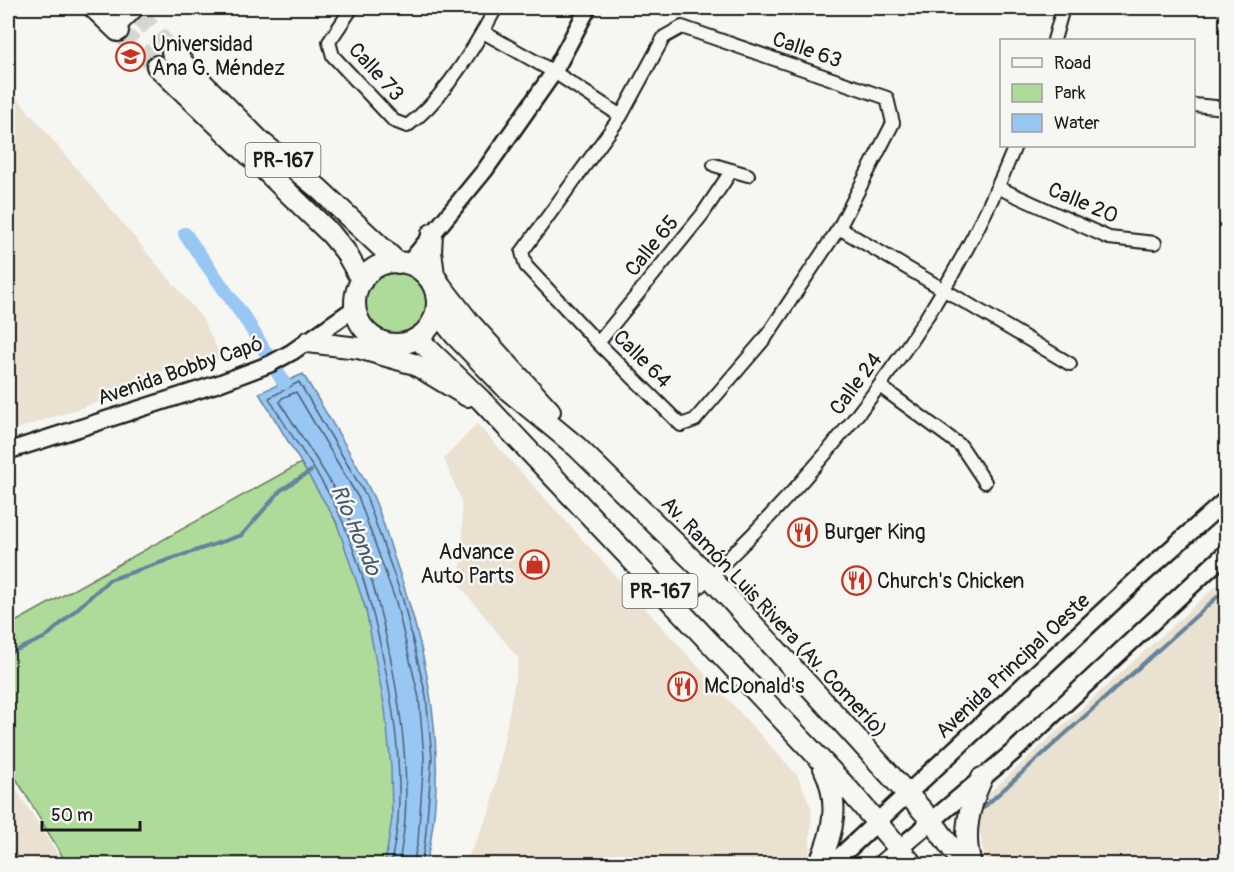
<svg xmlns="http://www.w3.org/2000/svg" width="1234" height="872" viewBox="0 0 1234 872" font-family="Pangolin,sans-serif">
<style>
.built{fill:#eae1d0}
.green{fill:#afdb9a;stroke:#667c5b;stroke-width:1.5}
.water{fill:#98c7f3;stroke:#66839d;stroke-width:1.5}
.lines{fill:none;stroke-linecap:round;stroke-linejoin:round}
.shore{stroke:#4e6072;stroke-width:1.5}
.stream{stroke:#66839d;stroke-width:4}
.canal{stroke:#98c7f3;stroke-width:14}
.primary-tunnel{stroke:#d5d5d2;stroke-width:20;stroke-dasharray:20 10;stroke-linecap:butt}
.minor-casing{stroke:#1c1c1c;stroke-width:16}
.tertiary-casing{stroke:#1c1c1c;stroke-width:20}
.secondary-casing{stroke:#1c1c1c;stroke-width:21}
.primary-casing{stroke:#1c1c1c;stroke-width:24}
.minor{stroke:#f6f6f2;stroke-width:12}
.tertiary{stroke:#f6f6f2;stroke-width:15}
.secondary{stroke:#f6f6f2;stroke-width:16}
.primary{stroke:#f6f6f2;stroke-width:20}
.labels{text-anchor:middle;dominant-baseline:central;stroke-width:5;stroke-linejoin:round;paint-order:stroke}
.shield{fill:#f6f6f2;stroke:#5d5d5c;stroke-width:1.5}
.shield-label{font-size:20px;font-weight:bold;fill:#1c1c1c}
.poi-label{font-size:21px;fill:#1c1c1c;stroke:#f6f6f2;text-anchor:start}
.street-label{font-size:21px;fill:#1c1c1c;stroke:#f6f6f2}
.water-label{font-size:22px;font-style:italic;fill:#475867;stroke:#f6f6f2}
</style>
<rect width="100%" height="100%" fill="#f6f6f2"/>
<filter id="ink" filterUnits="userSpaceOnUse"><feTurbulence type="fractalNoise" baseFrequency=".0167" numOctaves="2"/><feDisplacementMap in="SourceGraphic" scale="12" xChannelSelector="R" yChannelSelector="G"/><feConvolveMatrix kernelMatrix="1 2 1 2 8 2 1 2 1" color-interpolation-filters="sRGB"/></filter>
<g filter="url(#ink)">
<path class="built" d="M8,87L202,318L222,359L173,367L143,378L117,396L8,432Z
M477,424L797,775L812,810L809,856L800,864H465L491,809L519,659L457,582L464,554L461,500L444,459Z
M1226,577V864H989L984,856L976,805Z
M8,779L18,792L64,864H8Z"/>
<path class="green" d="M361 303a36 36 0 1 1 72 0a36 36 0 1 1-72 0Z
M301,463C313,482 327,501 336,522C369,597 399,738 392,820C391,835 387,850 385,864H67L8,765V626Z"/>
<path class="water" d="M303,374C326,413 351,452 371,492C381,512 387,536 394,557C429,656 450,760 426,864H385L392,818L391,767L385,709L366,610L336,521L259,393Z"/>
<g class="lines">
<path class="shore" d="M391,864C393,850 397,834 398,819C405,733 375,599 342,520C324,478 291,438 269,398L299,382L366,496L403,600L426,696L432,757L425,842L421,864
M399,864C401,850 404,834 405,819C411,734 383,594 348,516C330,476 302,439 280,402L282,398L296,392L359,499L396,602L419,698L424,757L418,841L413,864"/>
<path class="stream" d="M8,654L46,637L109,580L242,535L281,490L311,471
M983,808L1226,589"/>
<path class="canal" d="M185,234L248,323L284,383"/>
<path class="primary-tunnel" d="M137,13L172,52
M118,31L157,66"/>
<defs>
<path id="minor" d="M352,8L329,42L333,56L394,121L407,126C443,100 475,47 496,8
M682,27L887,98L893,123L839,228L766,337L695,420L681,425L598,343L526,266L522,252L621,116L664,37Z
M483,32L554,72L621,116
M1054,40L1063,8
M1194,105L1226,108
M714,165L748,175
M999,188L1109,238L1155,243
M839,228L1070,364
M598,343L702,215L732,170
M881,387L961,446L985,482
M676,608C819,478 943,326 1015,146"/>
<path id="tertiary" d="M408,264L485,170L554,72L588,8
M8,451L217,384L270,364L292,352L355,308"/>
<path id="secondary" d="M832,864L1141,576L1226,500
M881,864L1012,753L1226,553"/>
<path id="primary" d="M94,8L118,31
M114,27L133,8
M172,52L260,141L318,188L398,263
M157,66L331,234L345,251L362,281
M432,234L431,251L434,275L441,286L469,322L550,411
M355 303a41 41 0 1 1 82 0a41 41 0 1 1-82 0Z
M436,311L455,335L508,390L577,447L710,577L932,821L963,864
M417,338L481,400L849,790L912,864
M308,342L358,348L414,364L467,396
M819,864C834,832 840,801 824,768
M971,864C962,834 969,806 982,778"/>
</defs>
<use href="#minor" class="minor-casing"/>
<use href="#tertiary" class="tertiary-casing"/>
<use href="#secondary" class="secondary-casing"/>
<use href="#primary" class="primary-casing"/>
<use href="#minor" class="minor"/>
<use href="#tertiary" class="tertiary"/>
<use href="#secondary" class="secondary"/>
<use href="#primary" class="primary"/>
</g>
</g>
<defs>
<symbol id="university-ring" viewBox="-11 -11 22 22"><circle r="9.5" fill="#f6f6f2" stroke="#c8321e" stroke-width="1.5"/><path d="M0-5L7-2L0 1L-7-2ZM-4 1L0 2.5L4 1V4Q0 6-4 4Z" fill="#c8321e"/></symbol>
<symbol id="restaurant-ring" viewBox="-11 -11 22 22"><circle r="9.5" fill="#f6f6f2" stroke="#c8321e" stroke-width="1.5"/><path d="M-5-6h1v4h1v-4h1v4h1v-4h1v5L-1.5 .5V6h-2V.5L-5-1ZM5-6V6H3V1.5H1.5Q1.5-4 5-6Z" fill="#c8321e"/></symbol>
<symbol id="shop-ring" viewBox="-11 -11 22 22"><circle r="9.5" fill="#f6f6f2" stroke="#c8321e" stroke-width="1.5"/><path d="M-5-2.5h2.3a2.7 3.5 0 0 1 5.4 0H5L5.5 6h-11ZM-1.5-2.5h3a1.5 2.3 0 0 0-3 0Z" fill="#c8321e"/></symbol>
</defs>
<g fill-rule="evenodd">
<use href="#university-ring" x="114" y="40" width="33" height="33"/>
<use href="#restaurant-ring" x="786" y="516" width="33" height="33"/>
<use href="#shop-ring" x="518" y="548" width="33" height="33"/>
<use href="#restaurant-ring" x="840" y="564" width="33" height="33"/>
<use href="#restaurant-ring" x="666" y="670" width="33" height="33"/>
</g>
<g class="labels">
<g class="shield">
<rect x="245.5" y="143" width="75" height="34" rx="4.5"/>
<rect x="622.5" y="574" width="75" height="34" rx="4.5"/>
</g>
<g class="shield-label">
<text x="283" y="160">PR-167</text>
<text x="660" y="591">PR-167</text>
</g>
<g class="poi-label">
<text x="152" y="44">Universidad<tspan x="152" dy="24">Ana G. Méndez</tspan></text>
<text x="824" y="532">Burger King</text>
<text x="514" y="552" text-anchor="end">Advance<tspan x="514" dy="24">Auto Parts</tspan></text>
<text x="877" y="581">Church's Chicken</text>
<text x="704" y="686">McDonald's</text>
</g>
<g class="street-label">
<text transform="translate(807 50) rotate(19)">Calle 63</text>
<text transform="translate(376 72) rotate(48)">Calle 73</text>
<text transform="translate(1083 203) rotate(23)">Calle 20</text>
<text transform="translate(652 246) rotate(-51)">Calle 65</text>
<text transform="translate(642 359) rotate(45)">Calle 64</text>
<text transform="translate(180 371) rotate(-19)">Avenida Bobby Capó</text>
<text transform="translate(856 384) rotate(-53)">Calle 24</text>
<text transform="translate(774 617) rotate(47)">Av. Ramón Luis Rivera (Av. Comerío)</text>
<text transform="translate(1013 666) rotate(-43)">Avenida Principal Oeste</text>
</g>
<g class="water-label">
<text transform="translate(356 530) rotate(67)">Río Hondo</text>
</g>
</g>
<rect width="1234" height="872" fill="none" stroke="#f6f6f2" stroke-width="30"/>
<rect x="15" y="15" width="1204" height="842" fill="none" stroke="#1c1c1c" stroke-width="2" filter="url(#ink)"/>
<rect x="1000" y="39" width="195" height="108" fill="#f6f6f2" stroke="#9f9f9c" stroke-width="1.5"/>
<rect x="1012" y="58" width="30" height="9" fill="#f6f6f2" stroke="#9f9f9c" stroke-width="1.5"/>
<text x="1054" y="69" font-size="18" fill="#1c1c1c">Road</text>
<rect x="1012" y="84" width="30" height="18" fill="#afdb9a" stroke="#9f9f9c" stroke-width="1.5"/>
<text x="1054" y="99" font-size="18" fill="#1c1c1c">Park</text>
<rect x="1012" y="114" width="30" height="18" fill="#98c7f3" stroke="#9f9f9c" stroke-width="1.5"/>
<text x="1054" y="129" font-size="18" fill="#1c1c1c">Water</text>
<path d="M42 821v9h98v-9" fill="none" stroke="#1c1c1c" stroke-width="3"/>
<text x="51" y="821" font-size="18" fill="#1c1c1c" stroke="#f6f6f2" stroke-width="4.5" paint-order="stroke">50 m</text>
</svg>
